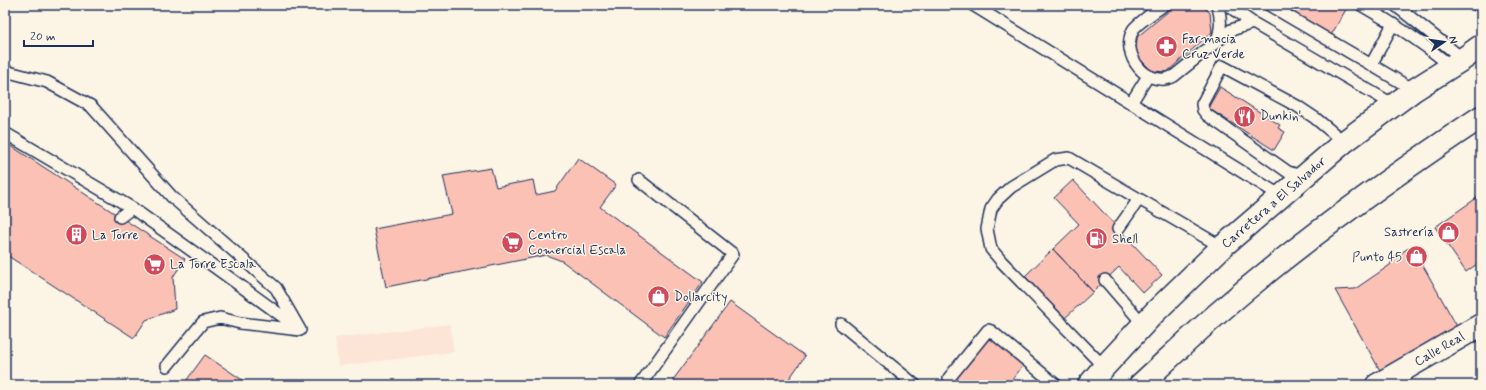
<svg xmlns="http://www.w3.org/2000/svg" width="1486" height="390" viewBox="0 0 1486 390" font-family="Mynerve,sans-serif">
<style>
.built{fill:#fce5d7}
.building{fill:#fcc1b5;stroke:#1b2f5e}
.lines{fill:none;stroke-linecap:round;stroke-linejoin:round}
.lane-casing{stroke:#1b2f5e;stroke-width:14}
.secondary-casing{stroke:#1b2f5e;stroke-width:25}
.highway-casing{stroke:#1b2f5e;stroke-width:25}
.lane{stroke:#fcf5e5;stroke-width:11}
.secondary{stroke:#fcf5e5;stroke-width:22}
.highway{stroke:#fcf5e5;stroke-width:22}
.labels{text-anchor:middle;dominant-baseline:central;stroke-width:3;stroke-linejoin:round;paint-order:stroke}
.poi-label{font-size:13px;fill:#1b2f5e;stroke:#fcf5e5;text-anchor:start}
.street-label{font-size:13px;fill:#1b2f5e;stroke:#fcf5e5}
</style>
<rect width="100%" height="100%" fill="#fcf5e5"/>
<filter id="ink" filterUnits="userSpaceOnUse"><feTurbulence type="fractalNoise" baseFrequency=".025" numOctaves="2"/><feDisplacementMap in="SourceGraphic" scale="8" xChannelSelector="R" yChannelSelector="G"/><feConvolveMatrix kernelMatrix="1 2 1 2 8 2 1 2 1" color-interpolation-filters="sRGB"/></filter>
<g filter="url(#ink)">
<path class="built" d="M450,324L454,352L338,366L335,338Z"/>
<path class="building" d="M1176,5H1202L1210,13L1212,32L1167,72L1152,71L1136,55L1137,37Z
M1290,5H1346L1348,6L1330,37L1286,13Z
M1371,5H1390L1386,13Z
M1220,87L1280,125L1278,128L1285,132L1274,150L1208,108Z
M5,142L185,259L173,277L175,309L146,320L134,338L5,254Z
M578,158L616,185L600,207L703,282L664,337L562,261L546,255L386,287L374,229L452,214L443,176L491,168L496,187L533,180L536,195L555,191Z
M1073,180L1162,275L1143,293L1119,267L1093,292L1053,249L1079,224L1054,198Z
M1481,195V261L1466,272L1435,227Z
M1412,246L1459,330L1382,374L1335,290L1355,289L1390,265L1394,257Z
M1053,249L1093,292L1065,318L1025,276Z
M730,302L805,356L785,385H680L673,380Z
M988,333L1025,363L1008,385H958L951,379Z
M205,355L250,385H192L186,381Z"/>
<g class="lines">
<defs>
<path id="lane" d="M973,5L1281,196
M1164,5C1157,10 1136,24 1133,30C1120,54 1147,90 1174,76L1231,30L1253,23
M1217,5C1222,18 1221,28 1217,41
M1227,5L1253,23L1394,105
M1269,5L1414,90
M1361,5C1393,23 1423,43 1451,66
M1395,5L1463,59
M1477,5L1481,7
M1371,65L1393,24
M5,71L47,82L91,106L172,197L276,288L300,330
M1131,103L1148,76
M5,133L132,208
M1304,177L1288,172L1207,115L1203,110L1202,104L1222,66L1297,106L1315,118L1344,142
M639,180L733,254L641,384
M120,217L132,208L216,268L297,327
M1118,229L1139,199L1222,247
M1105,280L1143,324
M841,324L915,385
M167,366L203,322L220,318L240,323L300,330
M1104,367L1002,262L991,249L987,229L991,209L998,199L1011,187L1055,160L1069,158L1139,199
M951,385L949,378L988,330L991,331L1056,385"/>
<g id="secondary">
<path id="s1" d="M1377,385L1481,325"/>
</g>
<g id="highway">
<path id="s2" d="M1089,385L1104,367L1154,313L1222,247L1344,142L1414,90L1463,59L1481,46"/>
<path d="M1140,385C1165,362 1190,338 1216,315C1299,243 1389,178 1481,117"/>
</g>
</defs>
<use href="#lane" class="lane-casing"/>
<use href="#secondary" class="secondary-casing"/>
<use href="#highway" class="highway-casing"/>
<use href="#lane" class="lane"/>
<use href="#secondary" class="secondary"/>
<use href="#highway" class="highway"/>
</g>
</g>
<defs>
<symbol id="pharmacy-disc" viewBox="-11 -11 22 22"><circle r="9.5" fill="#d1495b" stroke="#fcf5e5"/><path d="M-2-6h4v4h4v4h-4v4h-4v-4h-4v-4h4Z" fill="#fff"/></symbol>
<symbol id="restaurant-disc" viewBox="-11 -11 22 22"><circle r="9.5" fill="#d1495b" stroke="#fcf5e5"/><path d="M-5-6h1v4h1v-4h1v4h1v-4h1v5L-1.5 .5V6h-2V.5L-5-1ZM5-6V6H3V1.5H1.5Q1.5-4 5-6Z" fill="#fff"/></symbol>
<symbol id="shop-disc" viewBox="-11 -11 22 22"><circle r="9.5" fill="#d1495b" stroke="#fcf5e5"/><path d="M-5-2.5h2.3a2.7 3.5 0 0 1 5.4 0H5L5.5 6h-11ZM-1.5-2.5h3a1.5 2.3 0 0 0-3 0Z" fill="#fff"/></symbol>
<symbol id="building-disc" viewBox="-11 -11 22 22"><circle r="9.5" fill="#d1495b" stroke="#fcf5e5"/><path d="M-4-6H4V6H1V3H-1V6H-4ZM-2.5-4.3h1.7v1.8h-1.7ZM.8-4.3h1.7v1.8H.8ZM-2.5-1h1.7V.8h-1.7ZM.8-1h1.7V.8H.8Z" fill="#fff"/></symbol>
<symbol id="fuel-disc" viewBox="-11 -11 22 22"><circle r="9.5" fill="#d1495b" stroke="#fcf5e5"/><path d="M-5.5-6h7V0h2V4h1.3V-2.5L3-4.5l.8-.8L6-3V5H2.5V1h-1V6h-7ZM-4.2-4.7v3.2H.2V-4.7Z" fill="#fff"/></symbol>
<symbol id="supermarket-disc" viewBox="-11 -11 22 22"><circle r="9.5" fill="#d1495b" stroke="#fcf5e5"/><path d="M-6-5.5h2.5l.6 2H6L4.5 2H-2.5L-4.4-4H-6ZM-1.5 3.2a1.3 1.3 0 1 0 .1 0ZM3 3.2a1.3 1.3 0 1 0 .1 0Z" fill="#fff"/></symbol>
</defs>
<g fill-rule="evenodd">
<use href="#pharmacy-disc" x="1154" y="34" width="25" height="25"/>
<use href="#restaurant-disc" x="1232" y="104" width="25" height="25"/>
<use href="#shop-disc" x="1436" y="220" width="25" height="25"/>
<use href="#building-disc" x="64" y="222" width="25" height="25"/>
<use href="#fuel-disc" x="1084" y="226" width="25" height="25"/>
<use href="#supermarket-disc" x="500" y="230" width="25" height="25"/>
<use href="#shop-disc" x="1404" y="244" width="25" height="25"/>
<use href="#supermarket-disc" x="142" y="252" width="25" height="25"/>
<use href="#shop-disc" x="646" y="284" width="25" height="25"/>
</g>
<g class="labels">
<g class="poi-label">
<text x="1182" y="39">Farmacia<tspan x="1182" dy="15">Cruz Verde</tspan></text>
<text x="1260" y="116">Dunkin'</text>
<text x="1434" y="232" text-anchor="end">Sastrería</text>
<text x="92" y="235">La Torre</text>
<text x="528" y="235">Centro<tspan x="528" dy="15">Comercial Escala</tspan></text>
<text x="1112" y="239">Shell</text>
<text x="1402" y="257" text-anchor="end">Punto 45</text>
<text x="170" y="264">La Torre Escala</text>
<text x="674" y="297">Dollarcity</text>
</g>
<g class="street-label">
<text stroke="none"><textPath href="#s2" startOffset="260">Carretera a El Salvador</textPath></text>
<text stroke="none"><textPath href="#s1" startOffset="72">Calle Real</textPath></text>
</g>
</g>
<rect width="1486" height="390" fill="none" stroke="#fcf5e5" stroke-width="20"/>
<rect x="10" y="10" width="1466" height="370" fill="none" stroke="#1b2f5e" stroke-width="1.5" filter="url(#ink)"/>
<g transform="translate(1444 42) rotate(77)" stroke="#fcf5e5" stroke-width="3" paint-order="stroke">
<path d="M0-3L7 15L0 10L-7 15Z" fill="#1b2f5e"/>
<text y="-6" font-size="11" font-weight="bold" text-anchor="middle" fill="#1b2f5e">N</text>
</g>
<path d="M24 40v6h69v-6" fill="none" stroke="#1b2f5e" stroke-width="2"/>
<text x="30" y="40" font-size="12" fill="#1b2f5e" stroke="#fcf5e5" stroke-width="3" paint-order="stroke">20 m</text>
</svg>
